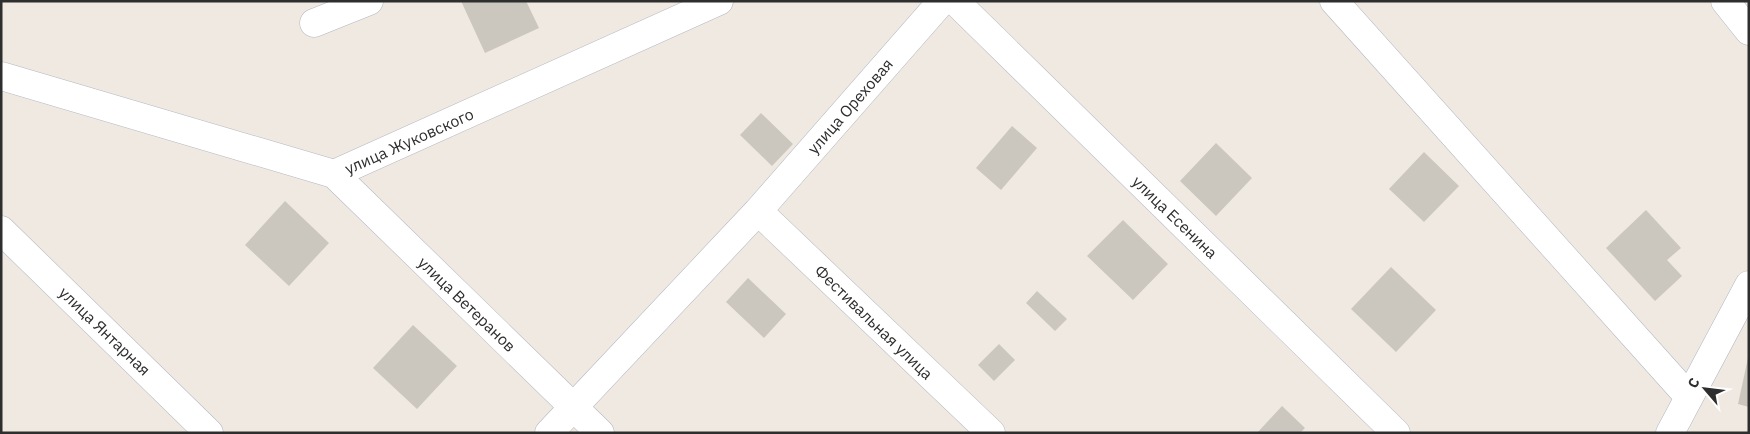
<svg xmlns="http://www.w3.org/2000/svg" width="1750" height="434" viewBox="0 0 1750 434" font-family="'IBM Plex Sans',sans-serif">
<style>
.building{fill:#cbc7bf}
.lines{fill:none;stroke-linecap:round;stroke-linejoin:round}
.minor-casing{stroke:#b4b7c1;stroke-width:29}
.minor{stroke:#fff;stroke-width:28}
.labels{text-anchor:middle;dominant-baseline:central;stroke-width:5;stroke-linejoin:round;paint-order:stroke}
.street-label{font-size:16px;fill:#2e2e2e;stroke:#fff}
</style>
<rect width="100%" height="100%" fill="#efe9e1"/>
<path class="building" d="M461,1H526L539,28L485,53Z
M761,113L793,144L772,166L740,135Z
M1012,126L1037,148L1001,190L976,168Z
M1216,143L1252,178L1216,216L1180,181Z
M1424,152L1459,186L1424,222L1389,189Z
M285,201L329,243L289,286L245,245Z
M1646,210L1681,248L1667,260L1682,276L1655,301L1606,248Z
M1123,220L1168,264L1133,300L1087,256Z
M1391,267L1436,310L1396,352L1351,309Z
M748,278L786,314L764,338L726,302Z
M1037,291L1067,319L1055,331L1026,303Z
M413,325L457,366L417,409L373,368Z
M999,344L1015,360L994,381L978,365Z
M1748,358H1749V407L1738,404Z
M1282,406L1305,428L1300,433H1257Z"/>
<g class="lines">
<defs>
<path id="minor" d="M955,1L1396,433
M1334,1L1689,397
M1725,1L1749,31
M314,23L369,1
M1,76L334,174L719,1
M334,174L600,433
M758,211L991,433
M1,230L209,433
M549,433L758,211L942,1
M1670,433L1749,285"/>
</defs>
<use href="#minor" class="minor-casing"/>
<use href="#minor" class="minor"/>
</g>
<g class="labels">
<g class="street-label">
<text transform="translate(850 106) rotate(-49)">улица Ореховая</text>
<text transform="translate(409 141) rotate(-24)">улица Жуковского</text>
<text transform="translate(1175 217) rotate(44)">улица Есенина</text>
<text transform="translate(467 304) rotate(44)">улица Ветеранов</text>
<text transform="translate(874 322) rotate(44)">Фестивальная улица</text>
<text transform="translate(105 331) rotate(44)">улица Янтарная</text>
</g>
</g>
<rect width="1750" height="434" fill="none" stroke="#2e2e2e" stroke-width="5"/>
<g transform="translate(1705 389) rotate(298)" stroke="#ffffff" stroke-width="4" paint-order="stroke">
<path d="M0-4L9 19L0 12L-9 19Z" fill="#2e2e2e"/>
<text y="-8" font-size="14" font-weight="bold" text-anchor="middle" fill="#2e2e2e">С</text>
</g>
</svg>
